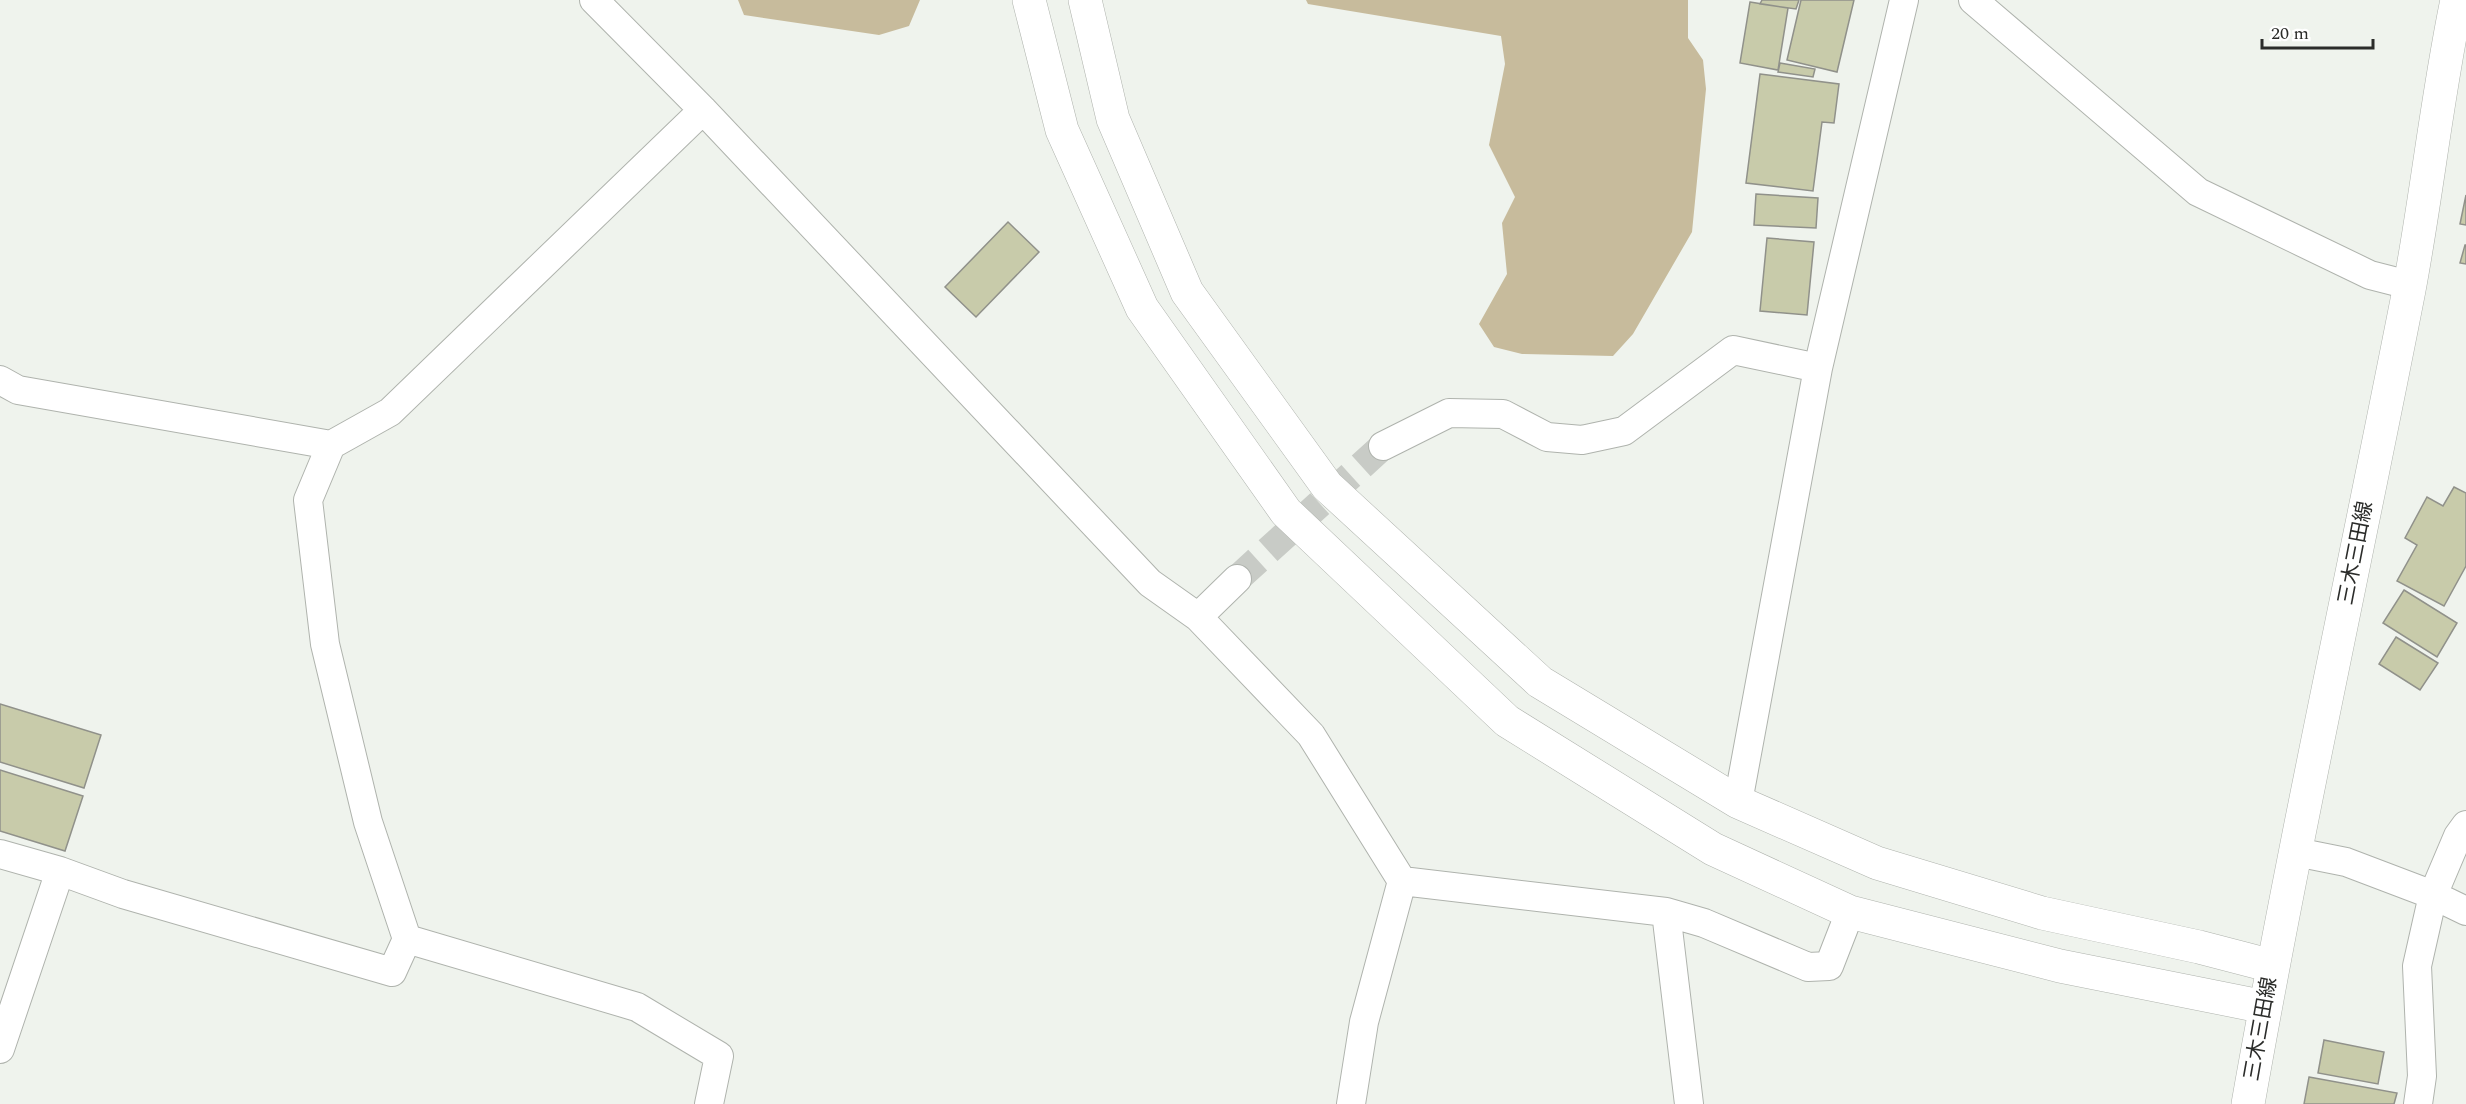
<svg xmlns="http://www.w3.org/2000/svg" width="2466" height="1104" viewBox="0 0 2466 1104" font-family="Spectral,'Noto Sans JP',serif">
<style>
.forest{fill:#c7bb9c}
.building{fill:#c8cbaa;stroke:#90918a;stroke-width:1.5}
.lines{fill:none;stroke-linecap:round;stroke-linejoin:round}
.minor-tunnel{stroke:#c8cbc6;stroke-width:28;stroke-dasharray:28 14;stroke-linecap:butt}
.minor-casing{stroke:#afb3ad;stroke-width:30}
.tertiary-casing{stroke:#afb3ad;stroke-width:34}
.primary-casing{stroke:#afb3ad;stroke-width:34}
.minor{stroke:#fff;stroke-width:28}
.tertiary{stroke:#fff;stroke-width:33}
.primary{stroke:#fff;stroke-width:33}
.labels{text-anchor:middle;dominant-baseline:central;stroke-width:5;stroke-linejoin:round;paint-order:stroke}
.street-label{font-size:21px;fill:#2b2c2a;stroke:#fff}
</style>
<rect width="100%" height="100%" fill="#eff3ed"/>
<path class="forest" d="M738,0H920L909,26L879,35L744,15Z
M1306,0H1688V38L1703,60L1706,89L1692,232L1633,334L1613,356L1522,354L1494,347L1479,324L1507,274L1502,223L1515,197L1489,145L1505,64L1501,36L1308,4Z"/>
<path class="building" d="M1762,0H1799L1796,9L1760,4Z
M1801,0H1854L1837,72L1787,60Z
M1750,2L1788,8L1778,70L1740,63Z
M1780,63L1815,69L1813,77L1778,72Z
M1760,74L1839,84L1834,123L1822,122L1813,191L1746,183Z
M1756,194L1818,198L1816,228L1754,225Z
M2466,195V225L2460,224Z
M1008,222L1039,252L976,317L945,287Z
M1767,238L1814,242L1807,315L1760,311Z
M2465,245H2466V264L2460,263Z
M2454,487L2466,493V566L2444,606L2397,581L2417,545L2405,538L2427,497L2443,506Z
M2404,590L2457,623L2437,657L2383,623Z
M2396,637L2438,663L2420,690L2379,664Z
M0,704L101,735L84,788L0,762Z
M0,770L83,796L65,851L0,831Z
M2324,1040L2384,1052L2378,1084L2318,1073Z
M2309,1077L2397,1093L2394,1104H2304Z"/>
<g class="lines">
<path class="minor-tunnel" d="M1237,579L1383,446"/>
<defs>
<path id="minor" d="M594,0L703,110L1150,583L1198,617L1311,735L1402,881L1364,1022L1351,1104
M1973,0L2198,192L2370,275L2409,285
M0,380L18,390L331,445
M1383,446L1449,413L1503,414L1547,437L1582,440L1624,431L1733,350L1818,368
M1198,617L1237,579
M1738,802L1818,368L1904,0
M2296,852L2346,862L2433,895L2466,911
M0,854L60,871L123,894L392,972L407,939L368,822L325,644L308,500L331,445L390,412L703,110
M1402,881L1666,912L1704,923L1808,967L1829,966L1850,912
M1666,912L1689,1104
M407,939L637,1007L719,1056L709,1104
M0,1049L60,871
M2418,1104L2422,1076L2417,966L2433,895L2458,836L2466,825"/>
<path id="tertiary" d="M1029,0L1062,130L1142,308L1286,512L1507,721L1713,849L1850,912L2060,966L2265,1007
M1085,0L1113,119L1187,292L1327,486L1540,682L1738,802L1877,863L2042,913L2199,947L2272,966"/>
<path id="primary" d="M2248,1104C2296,832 2356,561 2409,290C2427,194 2437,96 2457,0"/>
</defs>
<use href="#minor" class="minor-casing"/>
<use href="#tertiary" class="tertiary-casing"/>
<use href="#primary" class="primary-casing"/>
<use href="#minor" class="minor"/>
<use href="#tertiary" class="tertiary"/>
<use href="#primary" class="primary"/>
</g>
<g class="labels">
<g class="street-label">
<text transform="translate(2356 553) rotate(-79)">三木三田線</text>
<text transform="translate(2261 1029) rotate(-80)">三木三田線</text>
</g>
</g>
<path d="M2262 39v9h111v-9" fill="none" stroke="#2b2c2a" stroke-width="3"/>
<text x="2271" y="39" font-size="18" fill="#2b2c2a" stroke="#ffffff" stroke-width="4.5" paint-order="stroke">20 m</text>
</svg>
